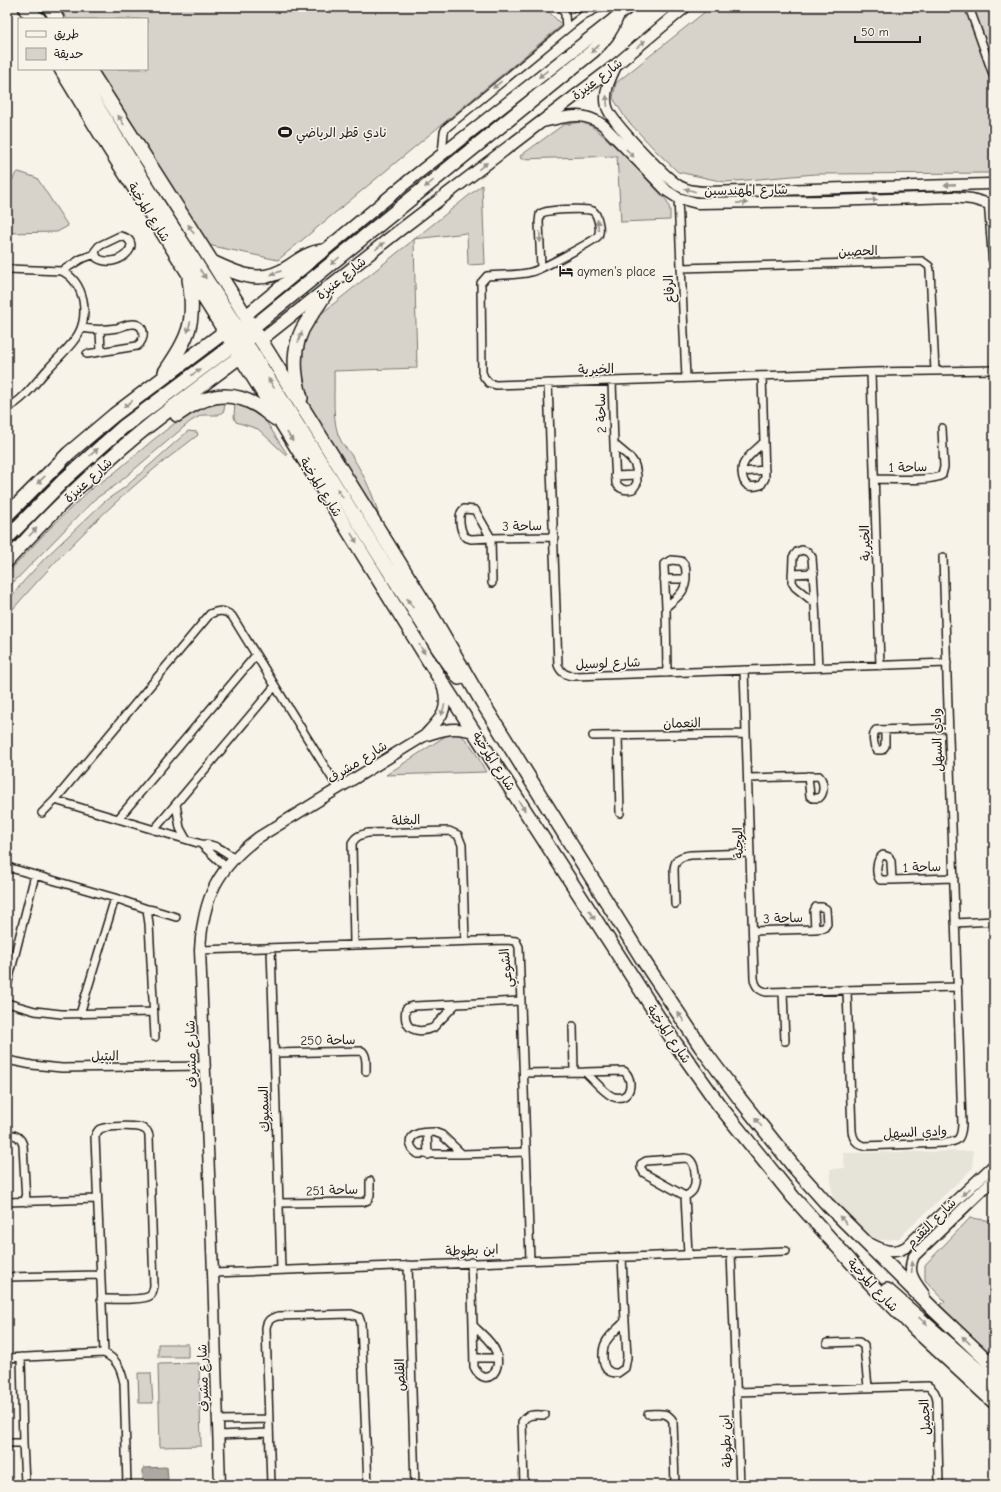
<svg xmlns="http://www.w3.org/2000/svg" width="1001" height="1492" viewBox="0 0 1001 1492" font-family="'Comic Neue','Playpen Sans Arabic',sans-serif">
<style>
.built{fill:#e6e3d9}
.green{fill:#d7d3cb;stroke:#7a7874}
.water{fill:#aca9a2;stroke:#72716c}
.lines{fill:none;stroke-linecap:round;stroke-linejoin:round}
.street-casing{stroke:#1c1c1c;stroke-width:10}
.secondary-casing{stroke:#1c1c1c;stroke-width:13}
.primary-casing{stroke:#1c1c1c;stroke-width:14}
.highway-casing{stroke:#1c1c1c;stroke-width:16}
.street{stroke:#f7f3e8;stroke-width:7}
.secondary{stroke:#f7f3e8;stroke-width:10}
.primary{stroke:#f7f3e8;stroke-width:11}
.highway{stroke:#f7f3e8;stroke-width:13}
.oneway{fill:#94928c}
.labels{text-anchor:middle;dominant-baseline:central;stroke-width:3;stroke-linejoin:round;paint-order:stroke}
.street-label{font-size:13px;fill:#1c1c1c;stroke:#f7f3e8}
.poi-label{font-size:13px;fill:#1c1c1c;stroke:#f7f3e8;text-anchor:start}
</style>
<rect width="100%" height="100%" fill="#f7f3e8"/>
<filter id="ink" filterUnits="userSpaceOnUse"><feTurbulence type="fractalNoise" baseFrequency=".025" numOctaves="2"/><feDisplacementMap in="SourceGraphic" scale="8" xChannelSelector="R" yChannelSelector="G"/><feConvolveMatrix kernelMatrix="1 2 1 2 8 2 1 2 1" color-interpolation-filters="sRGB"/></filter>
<g filter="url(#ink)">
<path class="built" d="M973,1151V1168L898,1239L877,1240L833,1202L830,1169L845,1168L843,1153Z"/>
<path class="green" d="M59,7H544L562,25L278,260L208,245L98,69H147V19H67Z
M711,7H994V173L815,174L725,182L678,172L656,151L626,119L613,98L616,83Z
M580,122L591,126L598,131L624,155L667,201L670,210V220L621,222L617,156L521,159L520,156L563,125Z
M19,172L37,178L68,226L57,232L7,233V190L16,173Z
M482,185L485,264L468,265L467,233L414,239L417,368L334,371C335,392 331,424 341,441C344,447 349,451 352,456C364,475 374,495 379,517L335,448L302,392L300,345L317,317Z
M225,401L224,411L218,415H202L191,421L116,485L95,499L7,589V574L47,531L92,488L113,474L153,440L196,407Z
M235,402L257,414L267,423L287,454L286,455L258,429L236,422L234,417Z
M188,431L197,432L198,435C179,450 159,464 141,480C93,521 48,568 7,616V602L23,582L45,558L105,501L124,488L142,472Z
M455,734C469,735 479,760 486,772L386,775L447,735Z
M970,1218L994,1221V1357L970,1336L940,1305L945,1301L925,1280V1265Z
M158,1344H188V1357H158Z
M199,1363L201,1446L160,1447L158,1364Z
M138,1373H151L153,1403H139Z"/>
<path class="water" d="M167,1467L168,1480L143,1481V1468Z"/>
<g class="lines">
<defs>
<path id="street" d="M561,7L565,14L566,29
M575,7L594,10
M969,7L994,77
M442,154L444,132L446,128L571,25L584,15L600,7
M678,198L686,378
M120,236C147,241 118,271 97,258L95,251L99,246Z
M541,268L539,222L540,214C547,209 585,208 593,211C598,215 602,232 597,237C592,242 538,271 531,272C517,276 501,274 487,276L481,283L482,372L484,377L489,383L496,385L871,372L994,370
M681,268L922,261L929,266L930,270L935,371
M7,269L62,271C74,277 80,287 83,300C89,335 68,346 47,370C35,383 24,400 7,408
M62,271L81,259L95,254
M82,328C94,330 105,330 117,328C122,327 127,324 132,324C146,323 146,340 137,346L87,354
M100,330L101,352
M871,372L880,666
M762,376L764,442
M612,381L614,444
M548,383L558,665C561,673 566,676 575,676L947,663
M764,442L765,478L761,485C748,489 743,485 742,472C742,468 742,466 744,463C748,455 758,448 764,442Z
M614,444C632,460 637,458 637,483L633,489C625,491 620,490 616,483Z
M742,472L765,470
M615,476L637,475
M875,479C890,479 931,482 942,475L944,467L942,428
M464,509L475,510L491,538L471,539L465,537C460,530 457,514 464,509Z
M802,550L808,552L812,557L815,603L795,587L792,582L793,557L797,552Z
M671,560L681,561C686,565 686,569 686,576C686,593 678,596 666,607L664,567V564Z
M792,574L814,573
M664,579H686
M492,583L491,538L554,537
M815,603L818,668
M666,607L667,673
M744,670L754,978C755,986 758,990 766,992L957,987
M885,730V746L882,750H877C873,746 872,734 876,730L948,728
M593,736L746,734
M618,736L620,813
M748,778L819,776C824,781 825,793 819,798H813L810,796L808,776
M55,800L201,844C215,844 223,850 234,858
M176,804L180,828L186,839
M42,813L55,800L210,614C219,610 224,610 232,616L338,788
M118,819L256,655
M154,830L275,686
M201,844L226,867
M883,855L889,857L891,861L892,880H880C875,874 876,859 883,855Z
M7,867L115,898L147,909L149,924L155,1037
M892,880L953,878
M675,904L674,869C675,858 682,856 691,855L750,853
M816,907H822L826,909L827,924L824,928L815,929L814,911Z
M147,909L153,910L176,917
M955,923L994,921
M753,931L815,929
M354,944L352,843C356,836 360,835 368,833L449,831L458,835L462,845L465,941
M271,948L281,1270
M200,950L507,940L516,941L519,947L530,1260
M7,986L35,875
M847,991L852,1131C853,1139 856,1144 864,1146L943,1143C958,1142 961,1140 962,1125L943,557
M783,992L785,1041
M7,1003L35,1011L61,1014L153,1012
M455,1005L433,1028C417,1034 402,1030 406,1009L409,1007L414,1006L521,1001
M80,1014L115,898
M573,1026L574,1072
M274,1053L362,1051C367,1055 366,1064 366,1071
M7,1060L32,1065L62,1068L205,1066
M624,1071C634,1079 632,1101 614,1097C606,1095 592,1078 585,1072Z
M524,1073L585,1072
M434,1132L442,1135L462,1154H418C410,1149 406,1138 417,1134C422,1132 429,1132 434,1132Z
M427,1133L428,1155
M7,1134C16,1135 20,1136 23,1145L26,1202
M462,1154L526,1152
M685,1158L689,1159C696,1164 697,1182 693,1190C691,1193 688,1195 685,1196L644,1173L641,1168V1164L646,1161Z
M685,1196L688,1254
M7,1202L97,1199
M279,1203L363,1202L368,1200L370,1195V1181
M731,1253L740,1485
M622,1257L625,1321
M471,1262L473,1325
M408,1265L415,1485
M213,1273L786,1251
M7,1277L100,1275
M101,1299C111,1299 145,1301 151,1295C153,1292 153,1289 154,1286L149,1136C148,1133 148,1130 144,1129C138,1125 107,1126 100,1129C97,1131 96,1134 95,1137L104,1353
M625,1321L627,1357L625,1368L618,1373C616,1373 611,1373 609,1371C601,1367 602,1349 606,1342C610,1334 619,1328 625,1321Z
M473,1325C480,1333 492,1341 496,1352C503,1372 485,1389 474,1367Z
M827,1343L855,1342H859L864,1346L868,1387
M7,1358L104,1353C117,1359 121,1369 124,1383L127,1485
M474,1358H497
M736,1392L928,1386C934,1390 936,1393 937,1400L939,1485
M648,1414C658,1414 667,1411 673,1421L675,1485
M218,1420L269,1419
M218,1435L269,1433
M7,1443H23L21,1357
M23,1443L25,1483
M271,1485L266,1328C267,1320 271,1318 278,1316L351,1314L359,1317L361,1323L368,1485
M524,1485L522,1422C527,1413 536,1415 545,1415"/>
<path id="secondary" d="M617,64C611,77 603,91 607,107C611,122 665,177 679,186C688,191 698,192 708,192L989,184
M542,122C566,117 582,110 603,125L667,191L678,198L697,203L829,201L953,197L972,199L986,203
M990,206L994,260
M426,734C441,718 449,711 443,687
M871,1244C883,1250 893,1255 906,1247L994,1165
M924,1294C915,1282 906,1272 914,1256L994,1179
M220,1485L213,1273L200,950C203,898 217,868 259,837L424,736C445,729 455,726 476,733"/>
<path id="primary" d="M245,316L412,178L629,7
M260,341L396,233L617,64L685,7"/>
<path id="highway" d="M49,7L57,19
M26,10L39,19
M61,69L109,148L214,314L440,679L675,1043L719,1105L793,1197L869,1282L915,1329L994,1402
M74,69L159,206L235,324L249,339
M89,69L212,262L430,612L482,702L643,960L701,1047L740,1099L794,1167L827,1204L936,1312L994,1367
M212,262C240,275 261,286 290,266C300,259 310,252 323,251
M238,335L250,349L384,563L438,648L459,678
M240,357L239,347L247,332L593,51C604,41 611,32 616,18
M165,372C189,336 196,324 189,279
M301,398C293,372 291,344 308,320C315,309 323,300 328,288
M177,415C202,397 227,388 256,405C263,409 269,415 276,419
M7,515L69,453L114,415L231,327
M7,538L65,479L123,427L233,345L238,338
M7,561C50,513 97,467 147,427C180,401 213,377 246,352
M887,1290L994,1384"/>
</defs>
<use href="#street" class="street-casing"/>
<use href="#secondary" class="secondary-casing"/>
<use href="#primary" class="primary-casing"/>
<use href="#highway" class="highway-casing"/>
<use href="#street" class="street"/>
<use href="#secondary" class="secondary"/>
<use href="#primary" class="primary"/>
<use href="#highway" class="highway"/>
</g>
<defs><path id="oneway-solid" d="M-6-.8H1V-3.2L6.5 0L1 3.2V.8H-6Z"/></defs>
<g class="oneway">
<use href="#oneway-solid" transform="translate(641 44) rotate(-40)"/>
<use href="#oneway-solid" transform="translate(595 49) rotate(137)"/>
<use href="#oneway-solid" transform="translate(543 74) rotate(142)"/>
<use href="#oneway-solid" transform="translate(497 85) rotate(141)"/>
<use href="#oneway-solid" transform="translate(607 101) rotate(-95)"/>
<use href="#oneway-solid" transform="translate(121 120) rotate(-122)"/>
<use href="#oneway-solid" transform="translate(630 153) rotate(46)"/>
<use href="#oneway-solid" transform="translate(483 166) rotate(-38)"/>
<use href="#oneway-solid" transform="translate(429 184) rotate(141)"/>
<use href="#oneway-solid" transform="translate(950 185) rotate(178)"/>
<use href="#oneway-solid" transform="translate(690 190) rotate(-164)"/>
<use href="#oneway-solid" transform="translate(872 200) rotate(-2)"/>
<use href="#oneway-solid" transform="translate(742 203) rotate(-1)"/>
<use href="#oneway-solid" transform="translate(598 225) rotate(-95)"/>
<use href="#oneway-solid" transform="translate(191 229) rotate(-122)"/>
<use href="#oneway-solid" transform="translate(540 237) rotate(87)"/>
<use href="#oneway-solid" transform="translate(380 246) rotate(-39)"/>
<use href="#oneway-solid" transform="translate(335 261) rotate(141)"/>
<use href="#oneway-solid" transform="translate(276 273) rotate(159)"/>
<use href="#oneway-solid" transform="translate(203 274) rotate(57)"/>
<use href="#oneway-solid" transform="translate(189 327) rotate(105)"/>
<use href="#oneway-solid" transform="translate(300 337) rotate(-71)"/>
<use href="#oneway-solid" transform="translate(196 372) rotate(-36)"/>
<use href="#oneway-solid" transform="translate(271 383) rotate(-122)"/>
<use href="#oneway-solid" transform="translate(128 404) rotate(143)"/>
<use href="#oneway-solid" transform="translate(290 437) rotate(58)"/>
<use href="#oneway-solid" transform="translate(94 452) rotate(-41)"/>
<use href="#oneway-solid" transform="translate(41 480) rotate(136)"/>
<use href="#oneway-solid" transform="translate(340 493) rotate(-122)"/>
<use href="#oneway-solid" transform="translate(33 532) rotate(-46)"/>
<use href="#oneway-solid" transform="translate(354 538) rotate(58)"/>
<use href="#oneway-solid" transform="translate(410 603) rotate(-123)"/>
<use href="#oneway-solid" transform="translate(422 649) rotate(59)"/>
<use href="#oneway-solid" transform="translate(443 710) rotate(107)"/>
<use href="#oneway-solid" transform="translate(522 806) rotate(57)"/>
<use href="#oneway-solid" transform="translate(592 915) rotate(58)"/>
<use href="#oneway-solid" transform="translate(681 1017) rotate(-124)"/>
<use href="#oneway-solid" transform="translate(758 1122) rotate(-129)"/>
<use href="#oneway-solid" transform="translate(966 1192) rotate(138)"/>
<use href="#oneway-solid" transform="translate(843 1220) rotate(-134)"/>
<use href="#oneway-solid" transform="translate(912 1267) rotate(-86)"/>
<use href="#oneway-solid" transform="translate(923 1321) rotate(41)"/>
<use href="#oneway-solid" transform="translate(966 1340) rotate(-137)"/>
</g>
</g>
<defs>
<symbol id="stadium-bare" viewBox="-9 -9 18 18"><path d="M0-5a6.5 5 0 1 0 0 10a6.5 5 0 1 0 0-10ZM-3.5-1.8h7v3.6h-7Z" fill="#1c1c1c" stroke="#f7f3e8" stroke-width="2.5" paint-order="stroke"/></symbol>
<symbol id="hotel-bare" viewBox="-9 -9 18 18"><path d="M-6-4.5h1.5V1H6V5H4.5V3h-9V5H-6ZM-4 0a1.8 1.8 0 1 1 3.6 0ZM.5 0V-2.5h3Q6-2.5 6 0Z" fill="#1c1c1c" stroke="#f7f3e8" stroke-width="2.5" paint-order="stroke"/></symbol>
</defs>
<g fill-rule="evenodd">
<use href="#stadium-bare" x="275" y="122" width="20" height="20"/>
<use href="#hotel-bare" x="556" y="261" width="20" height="20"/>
</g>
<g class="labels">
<g class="street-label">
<text transform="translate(597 79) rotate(-37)">شارع عنيزة</text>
<text transform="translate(746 190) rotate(-1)">شارع المهندسين</text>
<text transform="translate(149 212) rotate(58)">شارع المرخية</text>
<text transform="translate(858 251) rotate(-2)">الحصين</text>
<text transform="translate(341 278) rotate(-39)">شارع عنيزة</text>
<text transform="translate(669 289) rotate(-93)">الرفاع</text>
<text transform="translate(596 369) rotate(-2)">الخيرية</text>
<text transform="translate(601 413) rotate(-92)">ساحة 2</text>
<text transform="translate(908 467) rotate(-1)">ساحة 1</text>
<text transform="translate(88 480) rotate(-42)">شارع عنيزة</text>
<text transform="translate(321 487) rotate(58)">شارع المرخية</text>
<text transform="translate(522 526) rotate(-1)">ساحة 3</text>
<text transform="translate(865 543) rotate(-92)">الخيرية</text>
<text transform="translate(608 663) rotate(-2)">شارع لوسيل</text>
<text transform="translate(682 723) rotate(-1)">النعمان</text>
<text transform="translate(937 740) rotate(-92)">وادي السهل</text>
<text transform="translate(494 761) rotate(57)">شارع المرخية</text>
<text transform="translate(357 762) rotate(-32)">شارع مشرف</text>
<text transform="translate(406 820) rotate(-2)">البغلة</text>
<text transform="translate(738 843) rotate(-92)">الوجبة</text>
<text transform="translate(922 867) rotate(-2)">ساحة 1</text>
<text transform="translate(783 918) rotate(-2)">ساحة 3</text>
<text transform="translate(506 968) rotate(-96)">الشوعي</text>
<text transform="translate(669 1034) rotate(56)">شارع المرخية</text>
<text transform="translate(328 1040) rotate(-1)">ساحة 250</text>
<text transform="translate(191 1054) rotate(-92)">شارع مشرف</text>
<text transform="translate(105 1056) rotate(-1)">البتيل</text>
<text transform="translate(264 1109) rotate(-92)">السمبوك</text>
<text transform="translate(915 1132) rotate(-3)">وادي السهل</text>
<text transform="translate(332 1190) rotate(-2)">ساحة 251</text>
<text transform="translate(931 1223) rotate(-45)">شارع التقدم</text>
<text transform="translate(472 1250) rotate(-2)">ابن بطوطة</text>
<text transform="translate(873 1285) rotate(47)">شارع المرخية</text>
<text transform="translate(400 1375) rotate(-92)">القلص</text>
<text transform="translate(203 1378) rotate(-92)">شارع مشرف</text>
<text transform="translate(925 1417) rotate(-94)">الجميل</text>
<text transform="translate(726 1441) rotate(-93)">ابن بطوطة</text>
</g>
<g class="poi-label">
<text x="296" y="132">نادي قطر الرياضي</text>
<text x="577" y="271">aymen's place</text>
</g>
</g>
<rect width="1001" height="1492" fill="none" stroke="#f7f3e8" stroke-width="24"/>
<rect x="12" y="12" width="977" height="1468" fill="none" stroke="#1c1c1c" stroke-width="1.5" filter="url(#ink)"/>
<rect x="18" y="18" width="130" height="52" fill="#f7f3e8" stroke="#9f9d96"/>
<rect x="26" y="31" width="20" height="6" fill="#f7f3e8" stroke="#9f9d96"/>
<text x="54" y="38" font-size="12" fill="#1c1c1c">طريق</text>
<rect x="26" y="48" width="20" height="12" fill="#d7d3cb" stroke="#9f9d96"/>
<text x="54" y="58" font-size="12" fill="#1c1c1c">حديقة</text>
<path d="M855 36v6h65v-6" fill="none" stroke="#1c1c1c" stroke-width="2"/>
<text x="861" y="36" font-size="12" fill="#1c1c1c" stroke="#f7f3e8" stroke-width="3" paint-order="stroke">50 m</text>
</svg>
